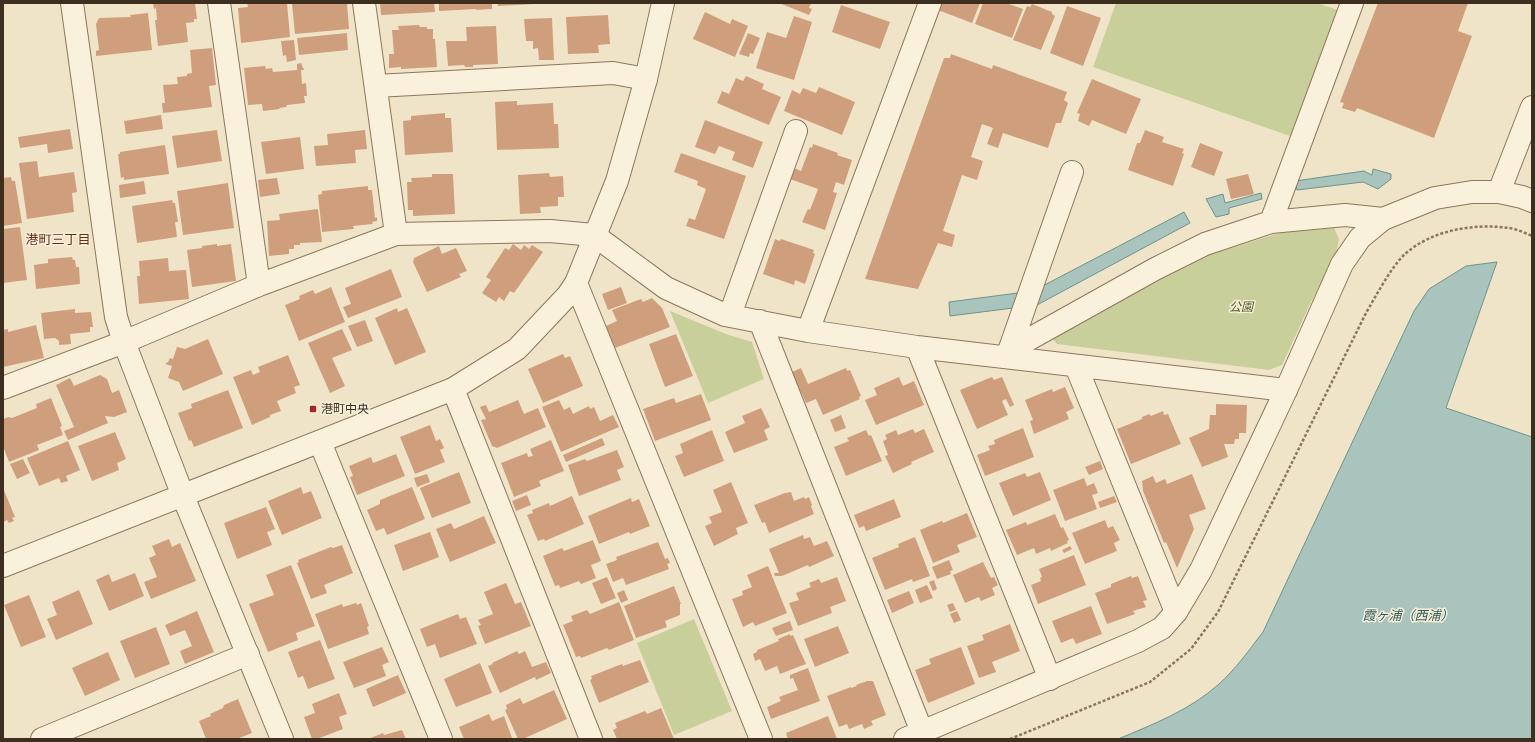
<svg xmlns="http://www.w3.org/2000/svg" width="1535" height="742" viewBox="0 0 1535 742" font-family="'Zilla Slab','Noto Sans JP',serif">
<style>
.green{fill:#c9cf9b}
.water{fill:#a9c4bc;stroke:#6f938a}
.building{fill:#cf9f7d}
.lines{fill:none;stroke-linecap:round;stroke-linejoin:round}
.minor-casing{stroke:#8d765c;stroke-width:24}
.tertiary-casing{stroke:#8d765c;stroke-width:24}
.path{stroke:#8d765c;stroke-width:2.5;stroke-dasharray:3 2;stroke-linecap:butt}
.minor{stroke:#faf1dc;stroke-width:22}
.tertiary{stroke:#faf1dc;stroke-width:22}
.poi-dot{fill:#9e2a2b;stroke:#f7eed8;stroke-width:1.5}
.labels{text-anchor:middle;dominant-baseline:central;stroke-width:3;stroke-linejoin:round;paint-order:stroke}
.park-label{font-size:12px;font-style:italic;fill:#4d5a26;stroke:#f7eed8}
.poi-label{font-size:12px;fill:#3d2e20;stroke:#f7eed8;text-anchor:start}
.neighbourhood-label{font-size:13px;fill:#6b2e1e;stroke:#f7eed8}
.water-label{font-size:13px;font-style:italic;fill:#2f5d5a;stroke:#f7eed8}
</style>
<rect width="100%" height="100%" fill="#f0e4c8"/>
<path class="green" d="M1116,3H1317L1338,10L1293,137L1093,67Z
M1334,228L1339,239L1335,260L1311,302L1282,365L1269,370L1057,344L1051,337L1107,308L1205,256L1279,233Z
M670,311L726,334L752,342L764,379L708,403Z
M694,619L732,711L674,735L637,643Z"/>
<path class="water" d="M1373,169L1391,174V179L1378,189L1363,182L1297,190L1295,181L1364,171L1372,175Z
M1261,193L1262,199L1229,208V214L1216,217L1206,199L1223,194L1225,203Z
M1184,212L1190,223L1037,305L950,316L949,302L1033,291Z
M1497,262L1446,408L1532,437V739H1118C1154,724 1190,710 1219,684C1236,669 1249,650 1263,632L1414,311L1429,289L1466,266Z"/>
<path class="building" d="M153,3H195L197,19H194V22L186,23L188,42L158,46L155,20H157L156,8L154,9Z
M247,3H264V4L287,3L290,37L241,43L238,8L248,7Z
M302,3H347L349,29L295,34L292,4Z
M380,3H434L435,12L381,15Z
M439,3H492V9L476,10V9L439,11Z
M498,3H534V4L498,6Z
M779,3H811L809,8L812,9L809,15Z
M941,3H980L972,23L938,10Z
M983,3H1006L1023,9L1012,38L975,24Z
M1378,3H1468L1458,31L1472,36L1434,138L1357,108L1355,112L1342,108L1344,103L1340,102Z
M1032,4L1052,12V14L1055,16L1041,50L1013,40L1027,6L1030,7Z
M841,5L890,22L880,49L832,32Z
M1067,6L1101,18L1083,66L1050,53Z
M705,12L730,24L732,19L748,26L735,57L693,39Z
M148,13L152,50L96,56V51L99,50L96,24L99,18L131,17L130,15Z
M608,15L610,44L598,45L599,53L568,54L566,17Z
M794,16L812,22L794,80L756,68L767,32L786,38Z
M552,18L554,60H539L538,48L533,49V41H526L524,19Z
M419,25L420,27H427V29H433V39H435L437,67L401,69V67L389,68V54H394L392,30H399L398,26Z
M496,26L498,64L473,65V67H465L464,65L448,66L446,41H467L466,27Z
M347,33L348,50L299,55L297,38Z
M748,33L760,38L753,54L750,53L749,57L739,54Z
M294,40L296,60L287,62L286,55L283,56L281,41Z
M212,48L216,85L209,86L212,107L163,113L162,103H165L163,85L178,84L177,77L187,76V74L192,73L190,50Z
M951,54L992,69L993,65L1067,92L1064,100L1068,103L1061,123H1056L1048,148L1003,133L998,148L987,144L993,128L982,124L971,157L983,161L977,180L962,175L943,231L955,235L952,247L938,243L918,289L865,279L944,58H950Z
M301,63L304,70H301L302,84L306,83L307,96H304L305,103L287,105L286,107L279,108L280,109L263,111L262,104L248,105L244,68L265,66L266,69L272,68L273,72L297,70V64Z
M746,76L764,84L762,89L781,97L769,125L717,103L722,91L729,94L736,78L743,81Z
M1092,79L1141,99L1126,134L1092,120L1089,126L1078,121L1080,114L1077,113Z
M819,87L855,102L842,135L784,111L792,90L800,94L803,88L816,93Z
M517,101V105L553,103L554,124H558L559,148L497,150L495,102Z
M445,113V118H451L453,152L405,155L403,121L411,120V116Z
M161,115L163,129L126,134L124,121Z
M705,120L763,142L753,168L732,160L735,152L719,146L715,154L695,147Z
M70,129L73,149L48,153L47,144L20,148L18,137Z
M217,130L222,161L177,168L172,136Z
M365,130L367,149L355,150L356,163L316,166L314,146L328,145L327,134Z
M1145,130L1164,137L1162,142L1184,149L1182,153L1184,154L1173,186L1128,170L1137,143H1140Z
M300,137L304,169L266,174L261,142Z
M1200,143L1223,152L1214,176L1191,167Z
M813,144L838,153L837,155L852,160L844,185L836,182L833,192L837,193L825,230L802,222L808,209L810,210L818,189L790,179L794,168L801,171L810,147L812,148Z
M165,145L169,174L124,180V177L121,178L118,154H120V152Z
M681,153L746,176L724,239L686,226L689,218L695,220L706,189L697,185L698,181L674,172Z
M37,161L39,177L74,172L77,192L72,193L74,212L27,219L19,163Z
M549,173L550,177L563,176L564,197H558V206L540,207L541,213L520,214L518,175Z
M432,174H453L455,214L413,216V210H408L407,182H412L411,178L432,177Z
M1248,174L1254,194L1231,199L1226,179Z
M11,177L12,181H15L22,223L3,226V178Z
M277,178L280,194L260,197L258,180Z
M144,181L146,194L120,198L119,185Z
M228,183L234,228L183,235L177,191Z
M368,186V190H372L375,218L377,217V221L372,222L373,224L353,226L354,229L322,232L318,195L322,194V191Z
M172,200L173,203H175L178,222H175L177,237L137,243L132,206Z
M318,209L322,242L300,243V245H294V249H289V254L269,256L267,221L280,220L279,214Z
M20,227L27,280L3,283V229Z
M775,239L780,241L781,239L814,250L813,253L815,254L805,284L795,280L794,285L763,274Z
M217,244V246L231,244L236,281L192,287L187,250L202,248V246Z
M513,244L521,250L524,245L529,249L532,245L543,252L514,293L510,291L504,301L499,297L496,302L482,293L491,280L486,277L505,248L509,250Z
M439,246L442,254L456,248L467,271L459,274L461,277L427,292L413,262L414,258Z
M72,257L73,260H75L76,267H79L80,284L36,289L34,265L48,263V259Z
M168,258L169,271L186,270L189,299L139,304L137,276H140L139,261Z
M391,269L402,297L348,318L343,307L351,304L345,288Z
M331,287L345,322L299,341L285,305L300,299L299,296L313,290L315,294Z
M621,287L627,303L608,310L602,294Z
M652,298L662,308L670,327L615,348L606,326L617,321L612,310L641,299L643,302Z
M397,308L398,312L407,308L426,352L395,365L375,318Z
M75,309V313L91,312L93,327H90V332L70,334L71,344L59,345V341L55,338L44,339L41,313Z
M365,320L373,341L357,347L348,326Z
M36,325L44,358L3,367V330L8,329V332Z
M342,329L352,350L332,358L345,386L330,393L308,343Z
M676,334L693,376L665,387L649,344Z
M208,339L223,374L183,391L179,382L168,378L172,366L165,364L168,362L170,358L173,359L177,347L185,349Z
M563,354L565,358L570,356L583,386L543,403L528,369Z
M288,355L300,385L294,387L296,393L277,401L281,411L270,415V417L252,425L233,377L251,370L253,375L260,372L258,367Z
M801,368L808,384L846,368L847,371L850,370L861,396L859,397L860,399L823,415L816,399L806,403L792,372Z
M100,375L107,379L112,393L119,390L127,412L114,417L105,416L108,423L68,440L64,431L74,427L56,385L70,378L74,386Z
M899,377L903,386L914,381L924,405L876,425L865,400L877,395L874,388Z
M992,377L994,380L1002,377L1014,405L1010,407L1006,399L1002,401L1008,415L977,429L960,390Z
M1065,387L1074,408L1066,412L1069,419L1034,434L1030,421L1033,420L1025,400L1052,389L1053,392Z
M228,390L243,428L194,447L191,440L189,441L178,413L192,408L191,404Z
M701,394L711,420L655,441L643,409L674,398L676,403Z
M51,398L62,426L60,427L63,435L37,445L39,450L9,462L3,446V419L9,417L12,418L37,408L36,404Z
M518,400L524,414L538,408L546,427L497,448L492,446L481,420L486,419L480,407L486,405L489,412Z
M559,400L564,410L570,407L573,414L589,406L590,409L594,407L600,421L613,415L619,427L561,452L542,407Z
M1216,404L1247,405L1246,433H1239V439H1235L1234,444H1224L1228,457L1202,467L1189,438L1209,429L1210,415H1216Z
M761,408L770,427L764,430L768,440L734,453L725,432L745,423L742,416Z
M1163,411L1164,415L1168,414L1181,444L1131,464L1117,429L1142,419V417L1149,414L1151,416Z
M841,415L846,428L835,432L830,420Z
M430,425L436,441L440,439L444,448L440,450L445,462L415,474L400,437Z
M1023,428L1034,457L985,476L977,455L990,450L988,446L995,444L994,440Z
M913,429L915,433L924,429L934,452L911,462L912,464L893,473L885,456L888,455L883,441L887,439L885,435L896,430L898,435Z
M712,430L724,461L684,477L675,456L683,453L680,444Z
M866,430L869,436L871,435L882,461L846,476L834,447L849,441L847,438Z
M115,432L126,459L117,463L119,470L92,481L78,446Z
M602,438L605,445L566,462L563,455Z
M551,440L564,471L539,481L541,486L514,497L501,463L527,453L528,457L533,456L530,449Z
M68,441L80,470L66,476L68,481L61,483L59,478L39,486L27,458Z
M617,450L624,467L617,470L621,480L579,496L568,465L585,459L587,461Z
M396,454L405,476L357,495L350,477L353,476L349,466L371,457L373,463Z
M23,459L30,473L17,479L10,464Z
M1100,461L1103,469L1089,475L1085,467Z
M459,472L471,503L432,518L420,488Z
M1040,472L1051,500L1013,516L999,483L1025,473L1027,477Z
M427,474L430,482L417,487L414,478Z
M1192,474L1206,509L1189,515L1194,529L1177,568L1166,542L1164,543L1143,491L1142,481L1153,476L1156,483L1165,479L1167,484Z
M1084,478L1087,486L1094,483L1098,493L1092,495L1097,509L1065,521L1053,490Z
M731,482L748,523L736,528L738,534L714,546L705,526L712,523L709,517L722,512L713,490Z
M301,487L303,494L311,491L322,518L282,535L268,501Z
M412,487L425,519L387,535L384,528L376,531L367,510L380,504V500Z
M3,488L15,517L12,518L14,521L9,523L7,520L3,522Z
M791,492L794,501L804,497L805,499L809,497L812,505L811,506L814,514L769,533L765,522L762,523L754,505L785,493Z
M527,495L531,505L516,511L512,501Z
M572,496L584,524L545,541L544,539L538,541L527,515L533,513L532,510L549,503L550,506Z
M1114,496L1117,502L1100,508L1098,502Z
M631,498L632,502L639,499L650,526L630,534L629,532L599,544L588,516Z
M894,499L901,517L866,531L864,526L859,528L854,515Z
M266,507L275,529L267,532L272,545L237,559L224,523Z
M967,513L977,537L957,545L960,552L933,563L920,530L942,521L943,523Z
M1055,514L1061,528L1063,527L1069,540L1067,541L1068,543L1051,551L1050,548L1036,554L1034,548L1017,555L1006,530L1026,522L1027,525Z
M484,516L496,543L450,562L436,529L451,523L454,529Z
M1105,520L1108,528L1113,526L1120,540L1114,543L1117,551L1085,564L1072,533Z
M430,532L439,557L403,571L394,545Z
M803,535L804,539L810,537L814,546L827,541L834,556L809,567L808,565L782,576H775L774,573H779L769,549Z
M915,537L930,576L913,582L912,579L885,590L872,558L899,547L898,544Z
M169,539L172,547L180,543L196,581L151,599L144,582L157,577L149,558L156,555L152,546Z
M593,540L601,561L591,565L596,578L581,584L579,581L560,588L559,585L555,586L543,556L562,548L564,551Z
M658,542L665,559L668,558L670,563L667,564L669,569L626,585L623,578L613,582L606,564L617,560L616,557Z
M342,545L353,573L324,585L327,593L311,599L297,563L299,562L298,560L331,547L333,548Z
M1070,546L1072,549L1064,553L1062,550Z
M1074,555L1086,585L1038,604L1031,585L1041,581L1040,578L1042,577L1039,569Z
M949,560L953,570L950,571L951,574L937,579L932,567Z
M983,562L991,578L994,577L998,585L992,588L995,595L981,601L979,597L965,603L953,575Z
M291,565L315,626L296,633L298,640L268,652L249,604L274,595L266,575Z
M768,566L787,613L755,626L753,622L743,627L732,599L743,595L742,591L752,587L747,575Z
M135,573L144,596L109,611L96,580L109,574L112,582Z
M1131,576L1132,578L1138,576L1147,600L1143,601L1146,607L1133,611L1135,614L1107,624L1095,593L1111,587V584Z
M607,577L616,598L601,604L592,583Z
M837,577L846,601L830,607L832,613L798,626L789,603L799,600L796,593L811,587L809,583L819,579L821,583Z
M934,580L937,589L933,591L929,582Z
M506,583L515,604L521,602L531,626L485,644L478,626L481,625L478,620L493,614L484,592Z
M927,585L933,598L920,603L915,590Z
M674,586L681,604H680V615L665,621L667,627L636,638L624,606Z
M79,590L93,624L56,640L47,619L57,615L52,602Z
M624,590L628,600L621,603L617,593Z
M909,591L914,603L892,613L887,600Z
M29,595L46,637L21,647L4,605Z
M619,602L634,640L609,650L607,648L581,658L580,656L576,657L563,625L573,621L571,616L587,610L590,614Z
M356,603L357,605L361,603L369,626L367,627L369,634L328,649L315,614L342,604L343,607Z
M953,603L956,610L950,612L947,605Z
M1091,606L1102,634L1076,644L1073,638L1061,643L1052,621Z
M197,611L214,652L185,664L180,651L192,646L185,630L170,636L165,625Z
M957,611L961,620L954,623L950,614Z
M458,614L460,619L466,617L477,644L440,658L435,644L427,647L420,629Z
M790,621L793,630L776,636L772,628Z
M1010,624L1020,651L992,662L996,672L979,678L967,646L984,640L982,635Z
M838,626L849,653L815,667L804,639Z
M156,627L170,664L135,678L120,641Z
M790,634V636L793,635L806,664L780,674L777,666L765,671L760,659L755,661L753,654L757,652V650L779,641L778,639Z
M320,640L335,679L308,689L303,676L298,678L288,652Z
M382,647L389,662L382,665L386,676L354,688L343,662Z
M961,647L975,684L928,703L915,670L931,664L929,659Z
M517,651L519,654L525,651L532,667L546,662L551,673L536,680L535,677L500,693L488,666L493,664L492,663Z
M108,652L120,680L85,696L72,668Z
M640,660L649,682L599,703L590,680L592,679L591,676L622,664L623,666Z
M480,663L492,693L456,707L444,679Z
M808,668L820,701L771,719L767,707L781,701L779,697L798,690L793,678L790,679V675Z
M398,675L406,693L373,707L366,689Z
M867,681H873L886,715L871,721L873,725L864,729L862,724L849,729L847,724L839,727L827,696L851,687V688L857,686L856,685Z
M554,690L567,719L523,739H518L505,710L507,709L506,705L520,698L523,704Z
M339,693L347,714L339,717L343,729L317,739H312L304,717L315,713L312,704Z
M238,699L252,733L237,739H206L199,721L211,716L210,714L223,708L224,705Z
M661,708L674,739H617L613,730L617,728L615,723L645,711L647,714Z
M489,714L492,721L504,716L512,738L464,739L459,727Z
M828,716L837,739H788L786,733Z
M402,730L406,739H368L383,733L384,735Z"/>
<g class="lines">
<defs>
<path id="minor" d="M72,3L116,317L124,342L183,496
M219,3L259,285
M364,3L396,234
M376,86L613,73L646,79
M1499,192L1532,107
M1271,222L1352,3
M576,283L761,739
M730,315L796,131
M760,321L922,732
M808,331L930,3
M917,347L1050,679
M1007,357L1024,342L1155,269L1205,244L1271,222L1345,215L1383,219
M1007,357L1072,172
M1076,366L1176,612
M3,388L124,342L259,285L396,234L550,231L594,235L666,288L725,315L808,331L917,347L1286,390
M453,389L591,739
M320,442L441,739
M42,739L248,654"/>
<path id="tertiary" d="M183,496L282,739
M3,566L453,389L517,349L568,295L576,283L617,181L646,79L663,3
M905,739L1138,641L1162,628L1176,612L1201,570L1286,390L1342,264L1360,238L1383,219L1435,198L1472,192H1499L1522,197L1532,201"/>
</defs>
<use href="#minor" class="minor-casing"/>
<use href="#tertiary" class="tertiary-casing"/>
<path class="path" d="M1010,739L1150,682L1191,649L1218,612L1366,313C1376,296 1391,267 1405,254C1432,230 1474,223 1509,228C1517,229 1525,233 1532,236"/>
<use href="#minor" class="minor"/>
<use href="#tertiary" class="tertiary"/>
</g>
<rect class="poi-dot" x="309" y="405" width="8" height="8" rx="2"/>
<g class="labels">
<g class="park-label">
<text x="1241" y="307">公園</text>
</g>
<g class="poi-label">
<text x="321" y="409">港町中央</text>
</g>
<g class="neighbourhood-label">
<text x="58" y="239">港町三丁目</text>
</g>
<g class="water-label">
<text x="1408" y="615">霞ヶ浦（西浦）</text>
</g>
</g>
<rect width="1535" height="742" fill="none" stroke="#3d2e20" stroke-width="8"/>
</svg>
